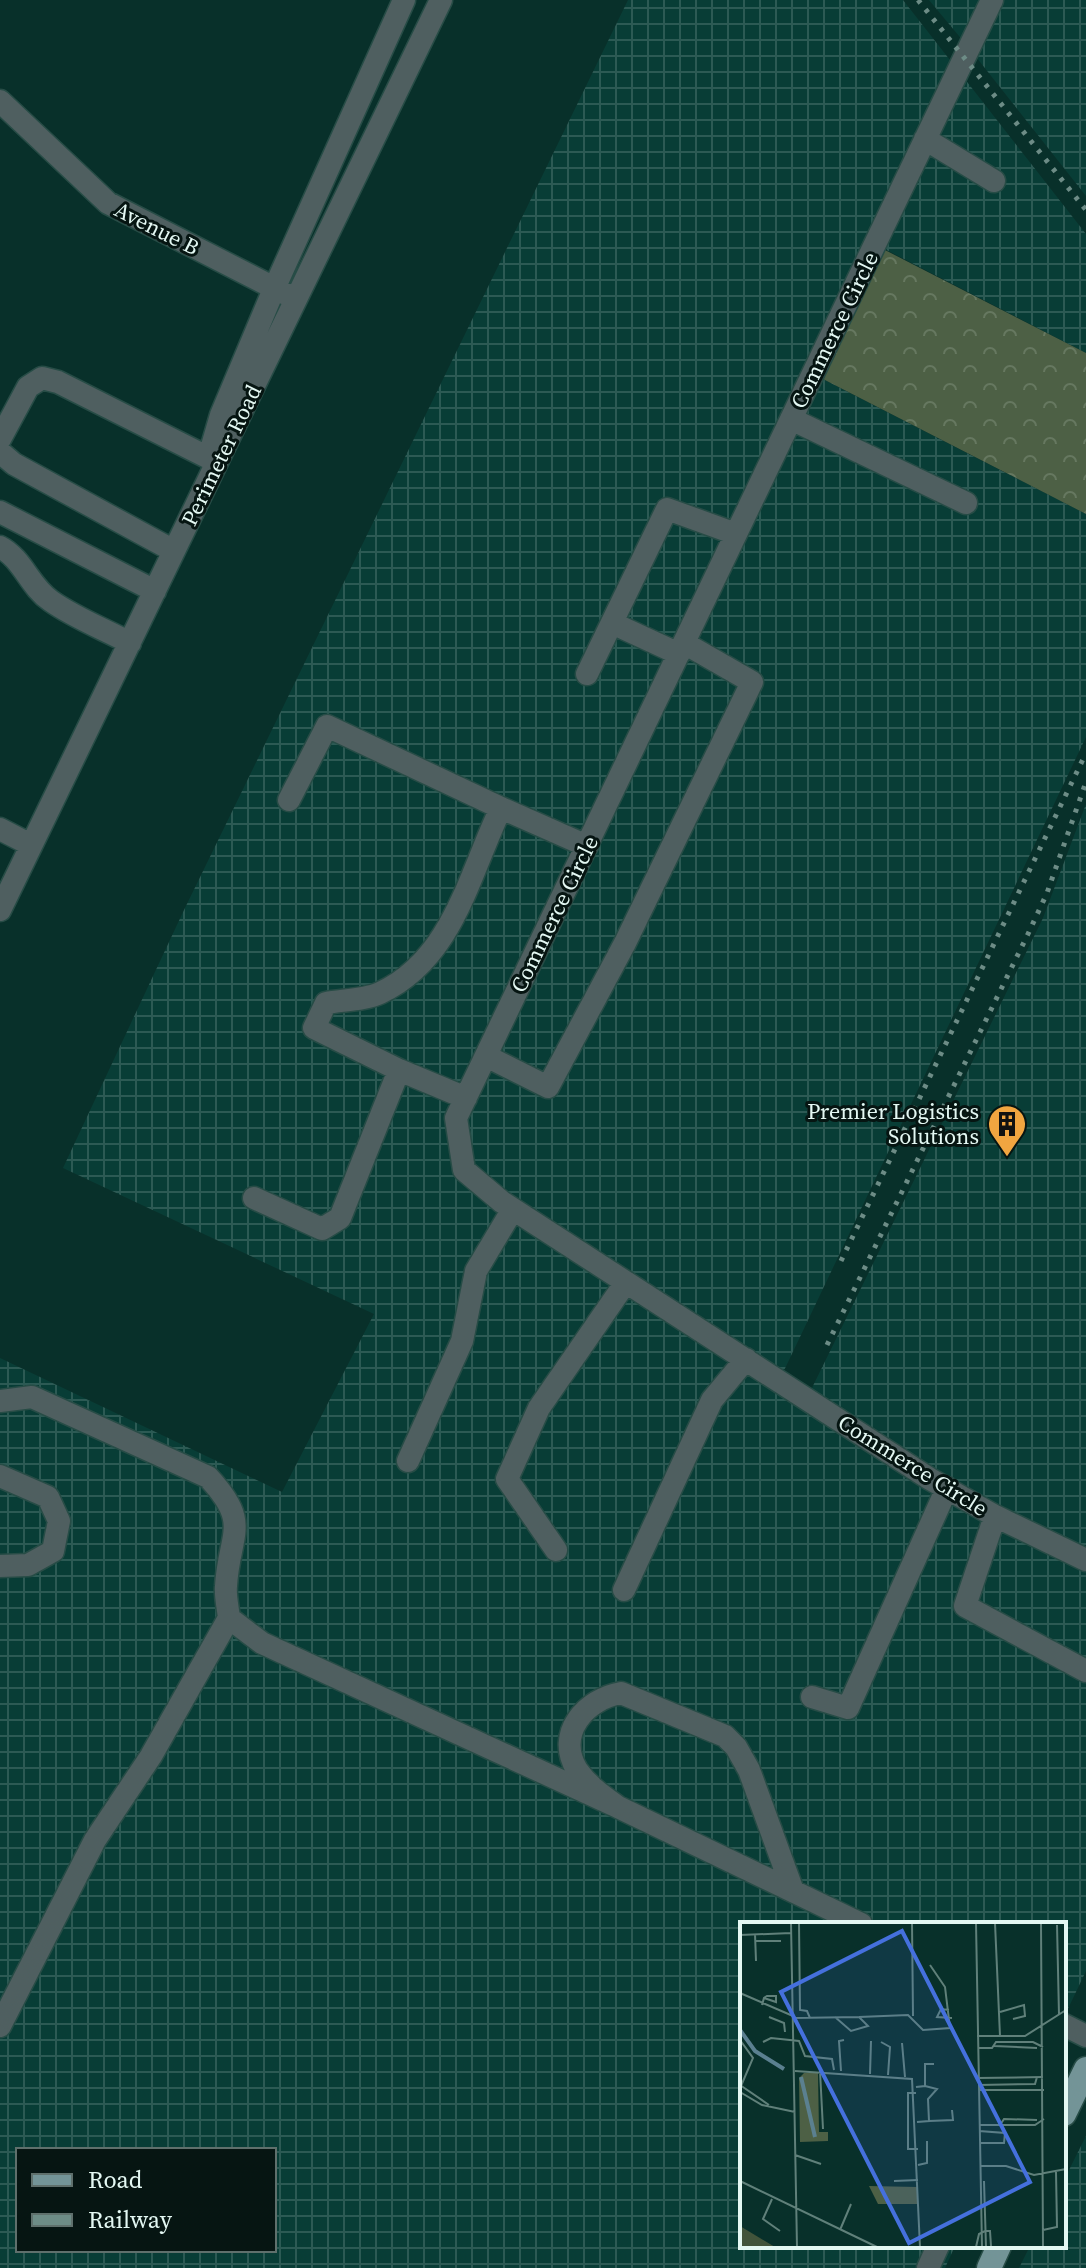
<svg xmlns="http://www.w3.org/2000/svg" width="1086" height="2268" viewBox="0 0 1086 2268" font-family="'Source Serif 4',serif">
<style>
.industrial{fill:url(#industrial-grid);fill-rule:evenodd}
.forest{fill:url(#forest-crowns)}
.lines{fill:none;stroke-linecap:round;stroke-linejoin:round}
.minor-casing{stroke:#274c46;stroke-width:25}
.major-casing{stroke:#274c46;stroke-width:27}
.minor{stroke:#4f5f60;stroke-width:22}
.major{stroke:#739497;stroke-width:24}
.rail{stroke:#6d8c86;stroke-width:5;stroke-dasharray:4 8;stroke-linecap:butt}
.labels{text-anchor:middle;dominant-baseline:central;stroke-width:6;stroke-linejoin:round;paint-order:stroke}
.street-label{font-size:22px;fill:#e4f8f3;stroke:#061512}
.poi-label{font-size:22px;fill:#e4f8f3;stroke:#061512;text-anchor:end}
.inset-river{fill:none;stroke:#5b8090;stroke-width:4}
.inset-road{fill:none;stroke:#60807a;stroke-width:2}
.view{fill:#4570dd;fill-opacity:0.15;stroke:#4570dd;stroke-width:4}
.inset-edge{fill:none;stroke:#e4f8f3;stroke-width:4}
</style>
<defs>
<pattern id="industrial-grid" width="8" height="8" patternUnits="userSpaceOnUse" patternTransform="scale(2)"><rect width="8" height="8" fill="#083d36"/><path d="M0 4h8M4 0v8" fill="none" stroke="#2c5a54"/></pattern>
<pattern id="forest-crowns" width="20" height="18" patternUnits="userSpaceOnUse" patternTransform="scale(2)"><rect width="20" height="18" fill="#4d6045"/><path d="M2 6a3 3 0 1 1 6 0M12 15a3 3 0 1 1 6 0" fill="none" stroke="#667860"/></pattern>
</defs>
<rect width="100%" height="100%" fill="#08302a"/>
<path class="industrial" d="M628,0H903L1086,234V353L875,244L813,374L1086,514V737L779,1381L807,1398L1043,918L1086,804V1971L1064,2017V1924H742V2246H955L945,2268H0V1358L282,1492L374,1314L63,1168L184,910ZM18,2150H274V2250H18Z
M929,0H1086V196L969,48Z
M1086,2136V2268H1019L1030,2246H1064V2180Z"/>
<path class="forest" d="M883,249L1086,353V514L821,378Z"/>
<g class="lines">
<defs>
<path id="minor" d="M992,0L456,1118L464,1170L502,1202L930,1479L995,1516L1086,1560
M0,101L108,203L288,295
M925,139L994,181
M791,419L966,503
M0,439L28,387L42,378L58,382L217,462
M0,452L14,464L174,551
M210,453L221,415L274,289L404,0
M0,512L155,591
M0,547C23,559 29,586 51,601C75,618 104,629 130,643
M612,623L679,654
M587,674L667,509L736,534
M289,800L327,726L501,808
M0,829L31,845
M0,910L441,0
M486,1056L548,1087L625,943L752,682L684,643
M399,1070L314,1028L326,1003C343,1000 365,1000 380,993C453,959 469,874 501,808L587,846
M254,1198L322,1229L340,1218L399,1070L466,1098
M0,1401L32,1397L208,1477C252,1524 229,1533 226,1586C225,1596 228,1608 229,1618L262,1643L618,1807
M408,1461L462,1341L476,1271L513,1209
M0,1476L48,1497L59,1521L53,1551L28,1565L0,1566
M995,1516L965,1606L1086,1671
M556,1550L507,1479L539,1408L626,1282
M624,1590L712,1400L746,1359
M812,1697L848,1708L947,1488
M793,1891L749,1770L736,1747L725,1736L621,1693C586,1699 555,1733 577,1770C588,1786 603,1796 618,1807L861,1924
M1064,2025L1086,2036
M0,2026L95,1840L151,1756L229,1618
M928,2268L938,2246"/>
<path id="major" d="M1064,2114L1086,2069
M989,2268L999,2246"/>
</defs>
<use href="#minor" class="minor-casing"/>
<use href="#major" class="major-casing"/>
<use href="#minor" class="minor"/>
<use href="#major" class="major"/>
<path class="rail" d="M918,0L1086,210
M841,1261L1086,753
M827,1345L1028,934L1047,893L1086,782"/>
</g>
<defs>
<symbol id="building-pin" viewBox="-11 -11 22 30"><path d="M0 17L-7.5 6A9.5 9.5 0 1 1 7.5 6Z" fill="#f1a540" stroke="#061512"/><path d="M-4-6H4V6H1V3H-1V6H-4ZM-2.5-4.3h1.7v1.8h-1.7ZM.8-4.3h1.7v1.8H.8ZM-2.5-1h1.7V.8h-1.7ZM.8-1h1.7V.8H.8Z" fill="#111"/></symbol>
</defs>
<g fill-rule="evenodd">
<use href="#building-pin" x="985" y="1102" width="44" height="60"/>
</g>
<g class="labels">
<g class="street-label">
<text transform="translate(157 228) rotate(27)">Avenue B</text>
<text transform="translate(834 330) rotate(-64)">Commerce Circle</text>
<text transform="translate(221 455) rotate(-64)">Perimeter Road</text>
<text transform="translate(554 914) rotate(-64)">Commerce Circle</text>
<text transform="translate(913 1465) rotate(32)">Commerce Circle</text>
</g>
<g class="poi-label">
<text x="979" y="1111">Premier Logistics<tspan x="979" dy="25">Solutions</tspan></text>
</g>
</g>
<g transform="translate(740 1922)">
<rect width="326" height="326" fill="#08302a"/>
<path d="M64,151H78L79,210H88V219L60,220L59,156ZM129,264L177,265L178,282H138Z" fill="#4d6045"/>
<path d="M0,304L35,325H0Z" fill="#42543b"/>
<path class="inset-river" d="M0,108L15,129L44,147M61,155L75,215"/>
<path class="inset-road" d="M51,1L57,325M59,1L60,88L67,89L70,96M172,1L173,94M236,1L242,325M255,1L260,114M301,1L303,325M317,3L319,93M15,12L16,39M0,13L51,11M15,19H41M0,71L53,94M22,83L24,76L27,74H36V80L24,76M209,88L201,87L197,95L212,96M260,90L284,83L285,94L273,97M29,95L44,101L45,110M119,95L168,93L183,108L210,106L205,65L190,43M53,96L119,95L128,104L111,109L95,95M237,114H285L326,88M0,118L13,136L1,164M23,120L31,116L59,119L65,134L92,137L94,148M141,120L150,125L148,153M162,121L165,155M254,124L297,126M238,126H252L256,120H293L303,125M55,149L172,157L180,325M80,149L83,207M101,149L99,119L104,118M130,152L131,119M238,156L303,155M0,163L29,183M238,163L295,162L297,155M176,165L185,164V142H194M239,168H304M0,170L22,183L55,190M176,171H168V227H178M189,199L213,198L212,188M177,200L189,199L188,177L197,167L185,164M239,203H295L304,197M260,203L264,197L297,198M239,209L265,211L264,221H240M55,233L81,242M178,243L187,241V219M240,244H266L294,253L326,247M0,259L137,325M154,259L178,258M244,259L246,325M32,277L23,297L40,309M100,308L111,282M303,308L317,305L316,250M236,325L239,312L245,309H250L251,324"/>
<path class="view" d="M162,9L290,260L169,321L41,70Z"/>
<rect width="326" height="326" class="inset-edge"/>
</g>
<rect x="16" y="2148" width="260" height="104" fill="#061512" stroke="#5f706c" stroke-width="2"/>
<rect x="32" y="2174" width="40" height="12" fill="#739497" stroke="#5f706c" stroke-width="2"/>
<text x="88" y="2188" font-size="24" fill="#e4f8f3">Road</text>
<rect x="32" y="2214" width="40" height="12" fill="#6d8c86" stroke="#5f706c" stroke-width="2"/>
<text x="88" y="2228" font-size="24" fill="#e4f8f3">Railway</text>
</svg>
